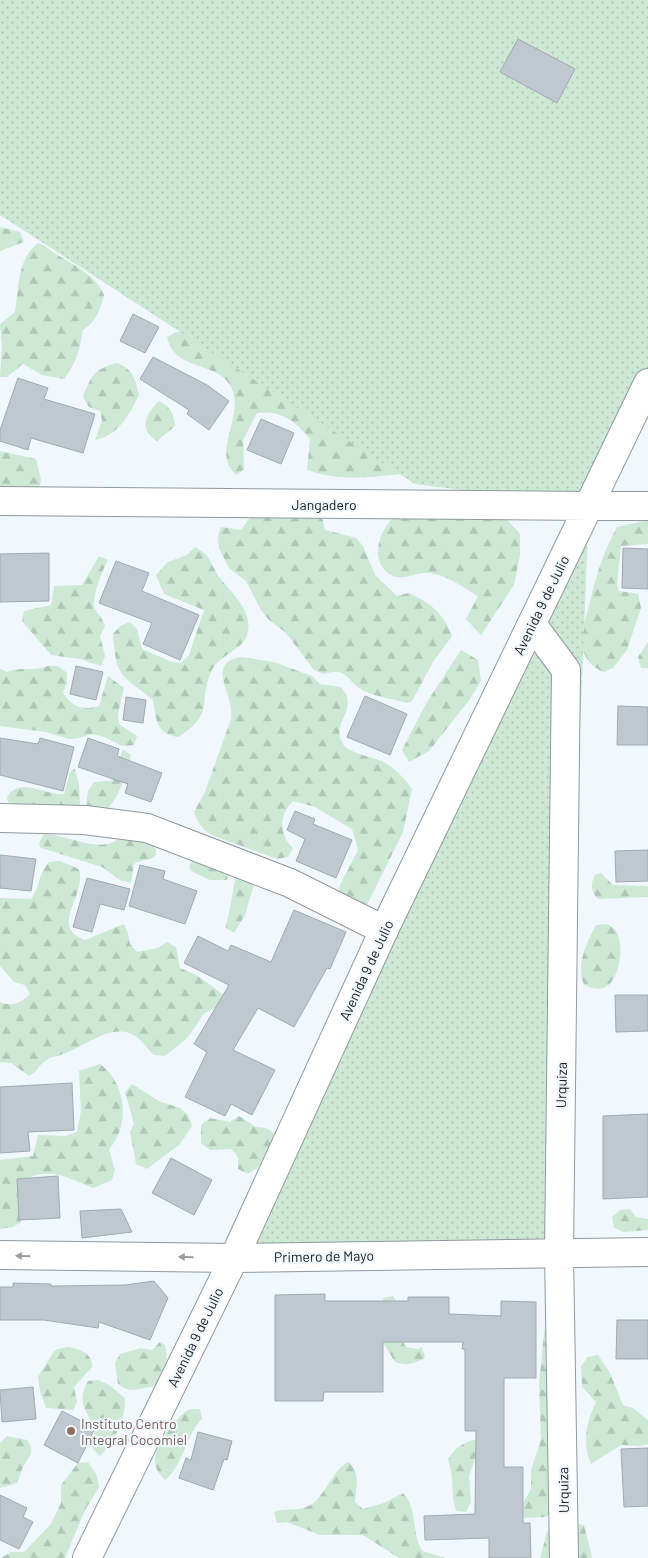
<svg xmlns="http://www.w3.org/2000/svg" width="648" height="1558" viewBox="0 0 648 1558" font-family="Barlow,sans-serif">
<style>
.forest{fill:url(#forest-firs)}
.park{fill:url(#park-dots)}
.building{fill:#bfc8cf;stroke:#a1a9b1}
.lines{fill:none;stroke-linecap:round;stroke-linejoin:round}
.street-casing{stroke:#9099a0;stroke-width:30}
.secondary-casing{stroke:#9099a0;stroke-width:30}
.street{stroke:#fff;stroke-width:28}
.secondary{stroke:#fff;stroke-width:28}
.oneway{fill:#9b9c9d}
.education-dot{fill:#8d6e63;stroke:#f0f7fd;stroke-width:2}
.labels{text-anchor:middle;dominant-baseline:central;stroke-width:4.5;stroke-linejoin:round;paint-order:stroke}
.street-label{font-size:14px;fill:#202326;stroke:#f0f7fd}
.education-label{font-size:14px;fill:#785e54;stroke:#f0f7fd;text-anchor:start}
</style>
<defs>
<pattern id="forest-firs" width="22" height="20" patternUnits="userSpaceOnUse" patternTransform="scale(1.25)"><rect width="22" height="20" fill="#cde8d5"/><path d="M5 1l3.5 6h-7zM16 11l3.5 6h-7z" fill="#b0c7b7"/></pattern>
<pattern id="park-dots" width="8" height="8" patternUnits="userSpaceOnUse" patternTransform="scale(1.25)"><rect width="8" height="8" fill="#cde8d5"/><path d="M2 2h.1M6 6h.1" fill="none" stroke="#b0c7b7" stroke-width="1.8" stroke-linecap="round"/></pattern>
</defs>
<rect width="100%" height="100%" fill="#f0f7fd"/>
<path class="forest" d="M0,227L20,232L24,242L0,251Z
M38,243C47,246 50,251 58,255C76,267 95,274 104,295C100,310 96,322 83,330C80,349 76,364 64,379L42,375L23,364L7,377H0L2,346L0,324L15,312C19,288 17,259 38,243Z
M188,331L403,474C367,477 342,482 307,470L310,439C295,421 281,410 257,413L243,440L244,469L236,475C210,451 246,416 231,387C217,360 174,372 167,337L177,332Z
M117,363C133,369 135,379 139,395C129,415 118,436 95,440L102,421L100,411L89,407L83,397C91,376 94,369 117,363Z
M159,401C171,407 174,414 175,426L157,441C138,430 146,413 159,401Z
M0,451L36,459L41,480L39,490L0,498Z
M253,513H315L323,520L325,530L356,538L363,546L375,575L397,596L408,593C429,601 445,615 452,636L433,662L412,701L407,703C393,699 377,697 364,691C346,682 349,666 324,674L314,670L286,633L268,619L261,610L246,581L229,568L219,548L218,537L221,527L241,530Z
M397,515L505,517L520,534V555L514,585L481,635L466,619L478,596C463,587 448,576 430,573C418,571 405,581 393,576C367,564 379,527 397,515Z
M648,520V544L621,546L617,584L619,591L638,594L641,608L627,650L613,668L604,672C591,668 582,655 581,640C581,628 586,618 589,606C595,579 603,552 617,527Z
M195,547C214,558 209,564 220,578C233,595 254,611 247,635C243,650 218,655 211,672C197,706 216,711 179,737C156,735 156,719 153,700C122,674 116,680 113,634L120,626L130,622L137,629L142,649L172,662L181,663L189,655L204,610L164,594L156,575L168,562L187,555Z
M99,556L108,560C103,569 90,600 95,609C99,616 103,619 105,626L100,636L105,656L101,666L80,659L51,655L22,621L24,611L51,605L54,586L82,585Z
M648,642V668H641L638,657Z
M461,650L478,660L481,681L470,699L429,751L409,762L402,750L427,702Z
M241,657L274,662L312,676L320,684L341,687C361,710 329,722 343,744C350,754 370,756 381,761C393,766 405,779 412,789L403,832L365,909L338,898L339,887L358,850L352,829L315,807L293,801C279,816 278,833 293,848L288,857L277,859L214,836C203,830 198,824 194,812L205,792L231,719C235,694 204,664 241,657Z
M48,666H58L67,673V683L63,693C72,707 83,711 99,706L108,676L124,688L118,714L119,724L137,736L134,745L122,746L102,736L91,734L79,738L69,739L46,732L0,726V669L7,672C20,666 33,672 48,666Z
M123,749L131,755C129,769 117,804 104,811C101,813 96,812 93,813L86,804L88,791L94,782L111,781Z
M75,769L79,785L80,806L23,807L8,802L7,797C20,776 46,796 64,794L70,772Z
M44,834C62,833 107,857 120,836L152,842C165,863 144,857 134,864L131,883L120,880L102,867L41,848L39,843Z
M193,860L233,872L226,880H210L191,871L189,866Z
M60,861L79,869C87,896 48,927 85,940L124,924L128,933L130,944L137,952L158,948L167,942L176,947L180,968L198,976L225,996L226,1005C198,1012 205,1015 190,1034C183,1043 173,1049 165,1056L154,1055C148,1050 144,1043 138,1038C114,1019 85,1047 63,1054C56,1057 51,1056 45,1061C38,1066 38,1071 29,1076L11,1063L0,1062V1002C12,1007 21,1003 30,994L25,985L14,982L0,966V898L31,899C40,887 38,874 49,862Z
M238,872L248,876L254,884L245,915L234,933L225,927C232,909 231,890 238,872Z
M601,873L613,885L648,886V897L598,899C591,892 590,884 595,875Z
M607,924C610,926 614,928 616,931C625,944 620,983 603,988C596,990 590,987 584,985C576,964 586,944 596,925Z
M100,1064C126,1082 131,1126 109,1149L115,1170L112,1180L93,1188C69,1178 50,1166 24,1180L19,1212L21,1222L13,1227L0,1229V1160L33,1156L38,1135L66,1136L77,1132L81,1111L79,1071Z
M132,1084L159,1101L180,1108L188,1115L192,1126L180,1144L147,1169L136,1164L130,1132L134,1123L125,1092Z
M239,1116L256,1127L266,1128L276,1134C277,1152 263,1165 248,1174L238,1169V1158L232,1149L210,1150L201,1143V1125L210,1118L230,1122Z
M630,1209L636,1217L648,1219V1230L624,1232L614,1228L612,1217L620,1210Z
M393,1296C404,1312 396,1330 406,1347L418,1349L422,1347L425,1358C414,1364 407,1366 395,1362L384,1344L383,1298Z
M547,1322L555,1512L545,1517L522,1518L521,1507L531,1489V1470L541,1440L539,1385L544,1332Z
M160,1342L165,1345C168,1356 168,1379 156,1385C153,1387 148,1387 144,1388C133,1390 128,1392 118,1384L115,1363L120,1354L141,1348L152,1350Z
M68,1347C79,1349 93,1353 92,1367L74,1387L77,1402L73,1410L46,1408L40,1392L38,1377L53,1353L57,1349Z
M598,1355L610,1373L623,1405L633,1408L648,1420V1444L641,1446L621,1445L591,1464C582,1442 586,1423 596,1402L582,1387L581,1366L588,1357Z
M98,1380L109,1385L125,1398C126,1420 115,1440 100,1456L92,1448C104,1417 70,1413 88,1381Z
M200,1409L202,1419C185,1436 184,1465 165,1480C160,1475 156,1470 155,1463C153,1449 176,1417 188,1410C191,1409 196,1409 200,1409Z
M7,1436L27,1440C36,1451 29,1456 23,1467C20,1472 20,1478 17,1483L0,1488V1443Z
M482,1438L469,1476L471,1502L466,1512L456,1511C450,1494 455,1477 448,1460C454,1446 467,1441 482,1438Z
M88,1462L97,1476L99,1487L85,1510L65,1558H1L11,1552H24L51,1524L61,1503V1485L78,1463Z
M349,1462C361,1475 356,1486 355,1502L363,1509L384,1503L403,1493C418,1508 411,1532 422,1551L445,1558H399L363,1535H320L287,1522L277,1523L274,1512C285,1508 295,1511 306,1507C326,1500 330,1470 349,1462Z
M563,1521L584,1525L592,1558H540L547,1532Z"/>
<path class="park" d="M0,0H648V383L589,506L559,1252L234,1258L589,506L415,484L0,215Z"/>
<path class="building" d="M518,39L575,69L557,103L500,72Z
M133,314L159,327L145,353L120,341Z
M153,357L207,385L229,401L209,430L187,414L189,410L140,379Z
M18,378L48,388L44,399L95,414L83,453L31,438L28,450L0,441V430Z
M261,419L294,433L281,464L247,450Z
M623,548L648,549V589L622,588Z
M49,553V601L0,602V554Z
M116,561L149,573L142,591L199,615L180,660L143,644L152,623L99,603Z
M76,666L103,672L96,700L70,694Z
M365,696L407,714L390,755L347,737Z
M126,697L146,700L143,723L123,720Z
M618,706L648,707V745H617Z
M0,738L38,744L40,738L74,747L63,791L0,775Z
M88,738L119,749L117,756L162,773L151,802L125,793L128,784L78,767Z
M295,811L315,819L313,824L352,840L336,878L296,861L305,839L287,830Z
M648,850V881L616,882L615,851Z
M0,855L36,859L31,891L0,888Z
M140,865L165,871L163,879L197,891L185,924L129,906Z
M87,878L130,889L124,910L100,904L92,932L73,927Z
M294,910L346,932L330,969L327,968L294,1027L258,1008L233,1050L275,1070L252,1115L231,1104L225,1116L185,1097L207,1052L194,1044L229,985L184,963L198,936L228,951L231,945L271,962Z
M615,995H648V1031L616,1032Z
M72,1083L74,1130L28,1132L30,1151L0,1153V1087Z
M648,1114V1197L603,1199V1116Z
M171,1158L212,1180L194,1215L152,1193Z
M58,1176L60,1218L19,1220L17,1179Z
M121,1209L132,1232L82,1238L80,1211Z
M154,1281L168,1298L150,1340L99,1322L98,1328L44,1320H0V1287H13V1283L51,1284V1286L125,1285Z
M325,1294V1301H408V1297H449V1314L501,1316V1301L536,1302V1378H504V1467H523V1523H530L531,1558H489V1538L425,1540L424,1516L475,1514L476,1431H465V1349H462L463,1342H383V1392H324L323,1401H275V1295Z
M617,1320H648V1359H616Z
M33,1387L36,1419L2,1422L0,1390Z
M62,1411L95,1428L78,1463L44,1445Z
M198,1432L232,1441L227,1460L224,1459L213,1490L179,1478L186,1458L191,1460Z
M648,1448V1506L624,1507L621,1449Z
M0,1495L27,1508L23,1517L33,1522L19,1549L0,1540Z"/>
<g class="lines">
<defs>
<path id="street" d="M589,506H648
M532,624L566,670L559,1252L564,1558
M0,818L85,820L147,828L290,883L384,930
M0,1255L234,1258L648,1252"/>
<path id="secondary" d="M0,501L589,506
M87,1558L234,1258L384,930L648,383"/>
</defs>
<use href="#street" class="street-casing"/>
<use href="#secondary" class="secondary-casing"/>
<use href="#street" class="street"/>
<use href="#secondary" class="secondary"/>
</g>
<defs><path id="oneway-solid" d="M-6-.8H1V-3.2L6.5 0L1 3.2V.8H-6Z" transform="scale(1.25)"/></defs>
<g class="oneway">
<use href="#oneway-solid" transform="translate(23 1256) rotate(-179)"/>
<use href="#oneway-solid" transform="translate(186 1257) rotate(-179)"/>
</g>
<circle class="education-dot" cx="71" cy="1431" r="5"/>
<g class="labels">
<g class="street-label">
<text x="324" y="504">Jangadero</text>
<text transform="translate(541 605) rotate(-64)">Avenida 9 de Julio</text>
<text transform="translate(366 970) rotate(-65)">Avenida 9 de Julio</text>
<text transform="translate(561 1085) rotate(-89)">Urquiza</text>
<text transform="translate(324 1256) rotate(-1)">Primero de Mayo</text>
<text transform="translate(195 1337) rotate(-64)">Avenida 9 de Julio</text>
<text transform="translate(563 1490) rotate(-91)">Urquiza</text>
</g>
<g class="education-label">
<text x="81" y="1423">Instituto Centro<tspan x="81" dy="16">Integral Cocomiel</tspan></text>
</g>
</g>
</svg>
